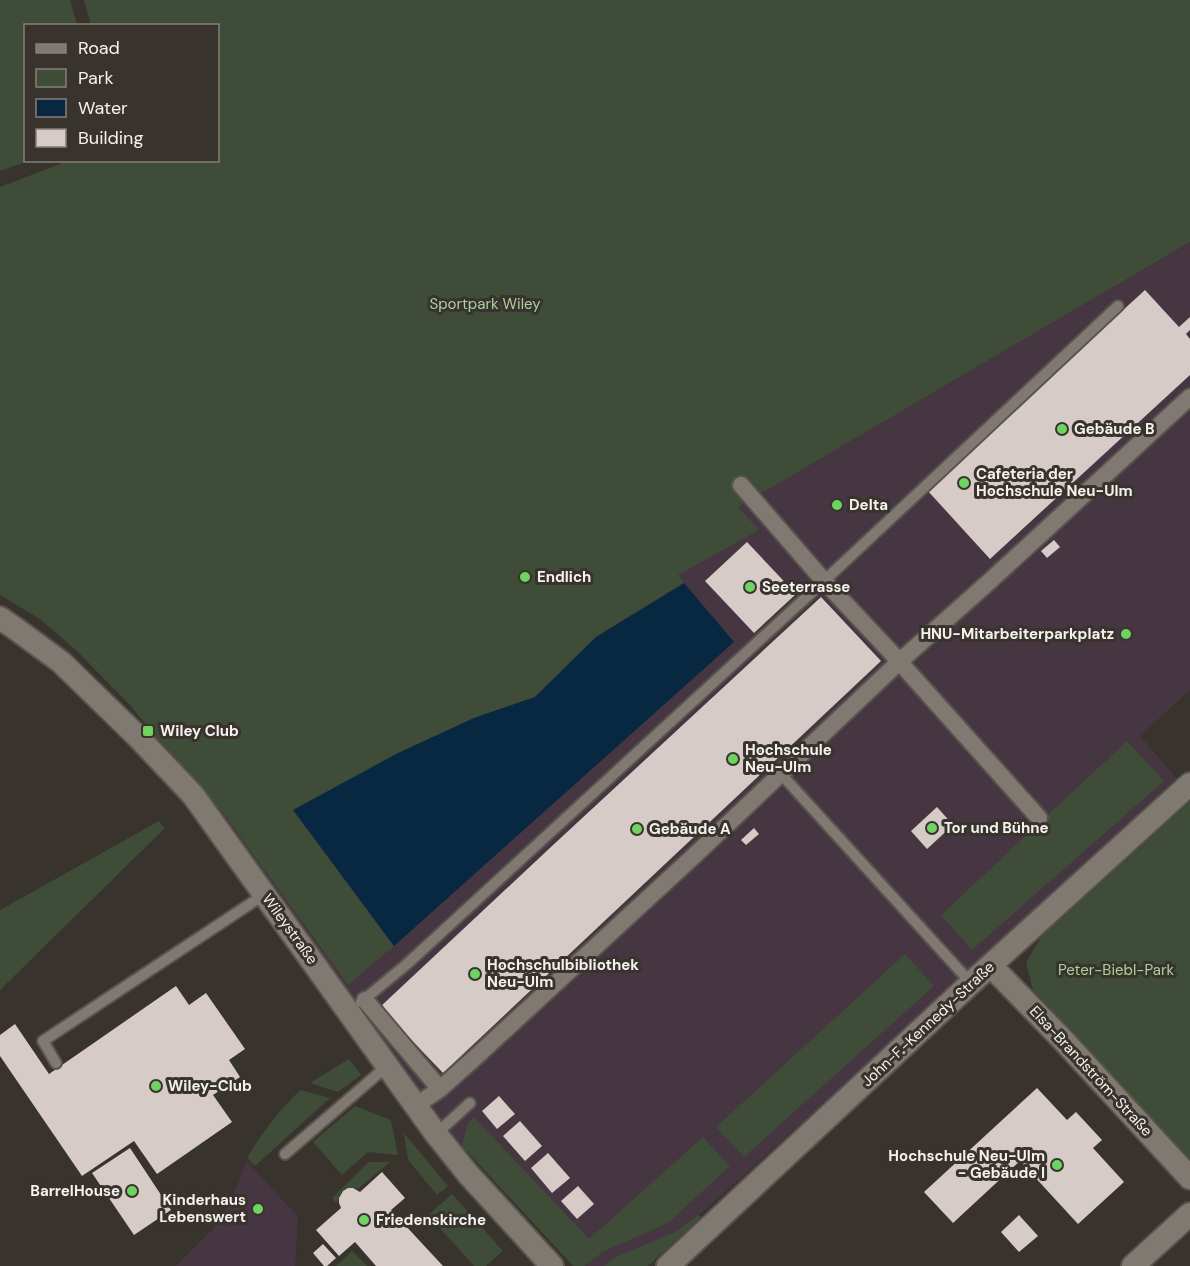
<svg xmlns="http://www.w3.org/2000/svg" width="1190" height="1266" viewBox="0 0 1190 1266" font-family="'DM Sans',sans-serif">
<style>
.education{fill:#463642}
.green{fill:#3e4c38}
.water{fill:#082741}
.building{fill:#d6cbc7}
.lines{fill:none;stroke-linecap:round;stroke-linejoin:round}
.service-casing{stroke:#58534d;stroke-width:14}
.pedestrian-casing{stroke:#58534d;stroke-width:20}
.minor-casing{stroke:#58534d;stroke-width:26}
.service{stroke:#807972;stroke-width:10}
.pedestrian{stroke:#807972;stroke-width:16}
.minor{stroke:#807972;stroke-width:22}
.poi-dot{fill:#6ed361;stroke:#39332d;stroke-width:2}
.labels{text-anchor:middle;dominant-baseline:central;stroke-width:6;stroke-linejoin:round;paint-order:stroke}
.park-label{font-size:15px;fill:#abd399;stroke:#39332d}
.poi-label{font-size:15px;font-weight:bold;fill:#f6f1ee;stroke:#39332d;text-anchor:start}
.street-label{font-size:15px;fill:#f6f1ee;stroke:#39332d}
</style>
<rect width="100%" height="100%" fill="#39332d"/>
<path class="education" d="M1190,242V690L1140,736L1180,782L643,1266H574L437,1118L218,811Z
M247,1161L298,1217L295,1266H176L212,1230L231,1201Z"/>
<path class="green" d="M0,0H70L77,25L26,26V160L29,161L0,171Z
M84,0H1190V242L738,507L759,530L678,575L684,583L596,637L535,697L474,718L294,810L394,946L348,985L221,810L218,811L129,704L77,651L40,619L0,595V187L68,161L218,160V26L91,25Z
M1127,741L1164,781L972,950L941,915Z
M1190,802V1161L1033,990L1026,962L1042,936Z
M159,821L165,828L0,990V910Z
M905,954L934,986L744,1157L716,1127Z
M349,1059L361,1075L338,1092L310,1083Z
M300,1090L330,1098L255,1166L247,1158C263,1131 278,1112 300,1090Z
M355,1106L391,1120L398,1155L368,1152L342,1175L313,1142Z
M474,1117L589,1239L703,1137L730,1166L668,1223L604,1251L584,1266H573L462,1146L467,1125Z
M404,1133L448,1186L437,1195L408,1160Z
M369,1162H390L358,1189C348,1186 339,1190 338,1201L336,1203L332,1198Z
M452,1194L503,1251L486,1266H474L428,1215Z
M698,1215L701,1217L648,1266H604L614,1258L675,1232Z
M352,1251L367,1266H336Z"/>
<path class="water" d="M684,583L734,642L394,946L293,810L398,753L474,718L535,697L596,637Z"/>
<path class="building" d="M1145,290L1179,327L1190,317V330L1186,334L1190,339V375L990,559L927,490Z
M1054,540L1060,547L1047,558L1041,551Z
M747,542L796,594L754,633L705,581Z
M821,597L881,661L443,1073L380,1007L552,846Z
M937,807L953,825L927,849L911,831Z
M754,828L759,834L746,845L741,840Z
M176,986L189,1005L206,993L245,1049L229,1060L240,1077L213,1095L232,1122L157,1174L134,1141L82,1176L0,1056V1035L15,1024L49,1074Z
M1037,1088L1067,1120L1076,1112L1102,1140L1093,1148L1124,1182L1078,1224L1020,1161L953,1223L924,1192Z
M499,1096L515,1114L497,1129L482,1111Z
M520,1121L542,1146L525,1161L503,1136Z
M130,1148L171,1210L134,1235L92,1173Z
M548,1153L570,1178L552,1193L531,1168Z
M382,1172L405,1198L391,1210L443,1266H376L355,1242L339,1256L316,1230L341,1208L339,1203V1198L343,1191L348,1188H353L360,1192Z
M578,1186L594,1204L577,1219L561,1201Z
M1019,1215L1038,1236L1019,1252L1001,1232Z
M323,1244L336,1258L327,1266H324L313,1253Z"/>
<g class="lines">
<defs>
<path id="service" d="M781,774L971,983
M361,1002L407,964L824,581L1118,306
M56,1063L43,1041L265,894
M436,1134L470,1103
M285,1154L387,1066"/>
<path id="pedestrian" d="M741,485L824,581L888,649L1039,818
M365,1000L440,1089
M415,1106L440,1089L479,1054L696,854L899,662L991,580L1190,397"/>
<path id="minor" d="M0,618L16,629L61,662L138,737L193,795L436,1134L468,1174L552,1266
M991,966L1063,1040L1190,1178
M668,1266L971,983L1190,784
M1133,1266L1190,1214"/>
</defs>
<use href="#service" class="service-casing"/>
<use href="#pedestrian" class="pedestrian-casing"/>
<use href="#minor" class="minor-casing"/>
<use href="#service" class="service"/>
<use href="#pedestrian" class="pedestrian"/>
<use href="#minor" class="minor"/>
</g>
<g class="poi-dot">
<circle cx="1062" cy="429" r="6"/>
<circle cx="964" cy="483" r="6"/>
<circle cx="837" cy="505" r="6"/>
<circle cx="525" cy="577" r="6"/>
<circle cx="750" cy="587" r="6"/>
<circle cx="1126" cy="634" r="6"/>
<rect x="142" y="725" width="12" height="12" rx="3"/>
<circle cx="733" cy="759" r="6"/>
<circle cx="932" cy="828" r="6"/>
<circle cx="637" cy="829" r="6"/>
<circle cx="475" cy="974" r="6"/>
<circle cx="156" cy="1086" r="6"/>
<circle cx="1057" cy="1165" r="6"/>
<circle cx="132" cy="1191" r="6"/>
<circle cx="258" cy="1209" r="6"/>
<circle cx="364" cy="1220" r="6"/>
</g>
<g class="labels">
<g class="park-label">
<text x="485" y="304">Sportpark Wiley</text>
<text x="1116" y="970">Peter-Biebl-Park</text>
</g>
<g class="poi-label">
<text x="1074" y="429">Gebäude B</text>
<text x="976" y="474">Cafeteria der<tspan x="976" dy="17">Hochschule Neu-Ulm</tspan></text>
<text x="849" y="505">Delta</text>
<text x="537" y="577">Endlich</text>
<text x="762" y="587">Seeterrasse</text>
<text x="1114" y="634" text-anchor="end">HNU-Mitarbeiterparkplatz</text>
<text x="160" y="731">Wiley Club</text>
<text x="745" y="750">Hochschule<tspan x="745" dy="17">Neu-Ulm</tspan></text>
<text x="944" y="828">Tor und Bühne</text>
<text x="649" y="829">Gebäude A</text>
<text x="487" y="965">Hochschulbibliothek<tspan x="487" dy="17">Neu-Ulm</tspan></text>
<text x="168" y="1086">Wiley-Club</text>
<text x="1045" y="1156" text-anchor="end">Hochschule Neu-Ulm<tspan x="1045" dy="17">- Gebäude I</tspan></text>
<text x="120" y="1191" text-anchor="end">BarrelHouse</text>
<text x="246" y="1200" text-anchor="end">Kinderhaus<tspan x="246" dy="17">Lebenswert</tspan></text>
<text x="376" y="1220">Friedenskirche</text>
</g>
<g class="street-label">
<text transform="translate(290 929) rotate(54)">Wileystraße</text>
<text transform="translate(928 1024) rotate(-43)">John-F.-Kennedy-Straße</text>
<text transform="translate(1091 1071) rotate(47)">Elsa-Brandström-Straße</text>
</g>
</g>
<rect x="24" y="24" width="195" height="138" fill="#39332d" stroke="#857f7a" stroke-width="1.5"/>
<rect x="36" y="44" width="30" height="9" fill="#807972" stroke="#857f7a" stroke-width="1.5"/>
<text x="78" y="54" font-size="18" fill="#f6f1ee">Road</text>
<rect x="36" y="69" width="30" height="18" fill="#3e4c38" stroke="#857f7a" stroke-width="1.5"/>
<text x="78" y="84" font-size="18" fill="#f6f1ee">Park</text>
<rect x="36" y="99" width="30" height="18" fill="#082741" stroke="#857f7a" stroke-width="1.5"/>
<text x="78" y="114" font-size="18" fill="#f6f1ee">Water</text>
<rect x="36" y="129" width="30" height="18" fill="#d6cbc7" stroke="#857f7a" stroke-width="1.5"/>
<text x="78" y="144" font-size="18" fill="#f6f1ee">Building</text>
</svg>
